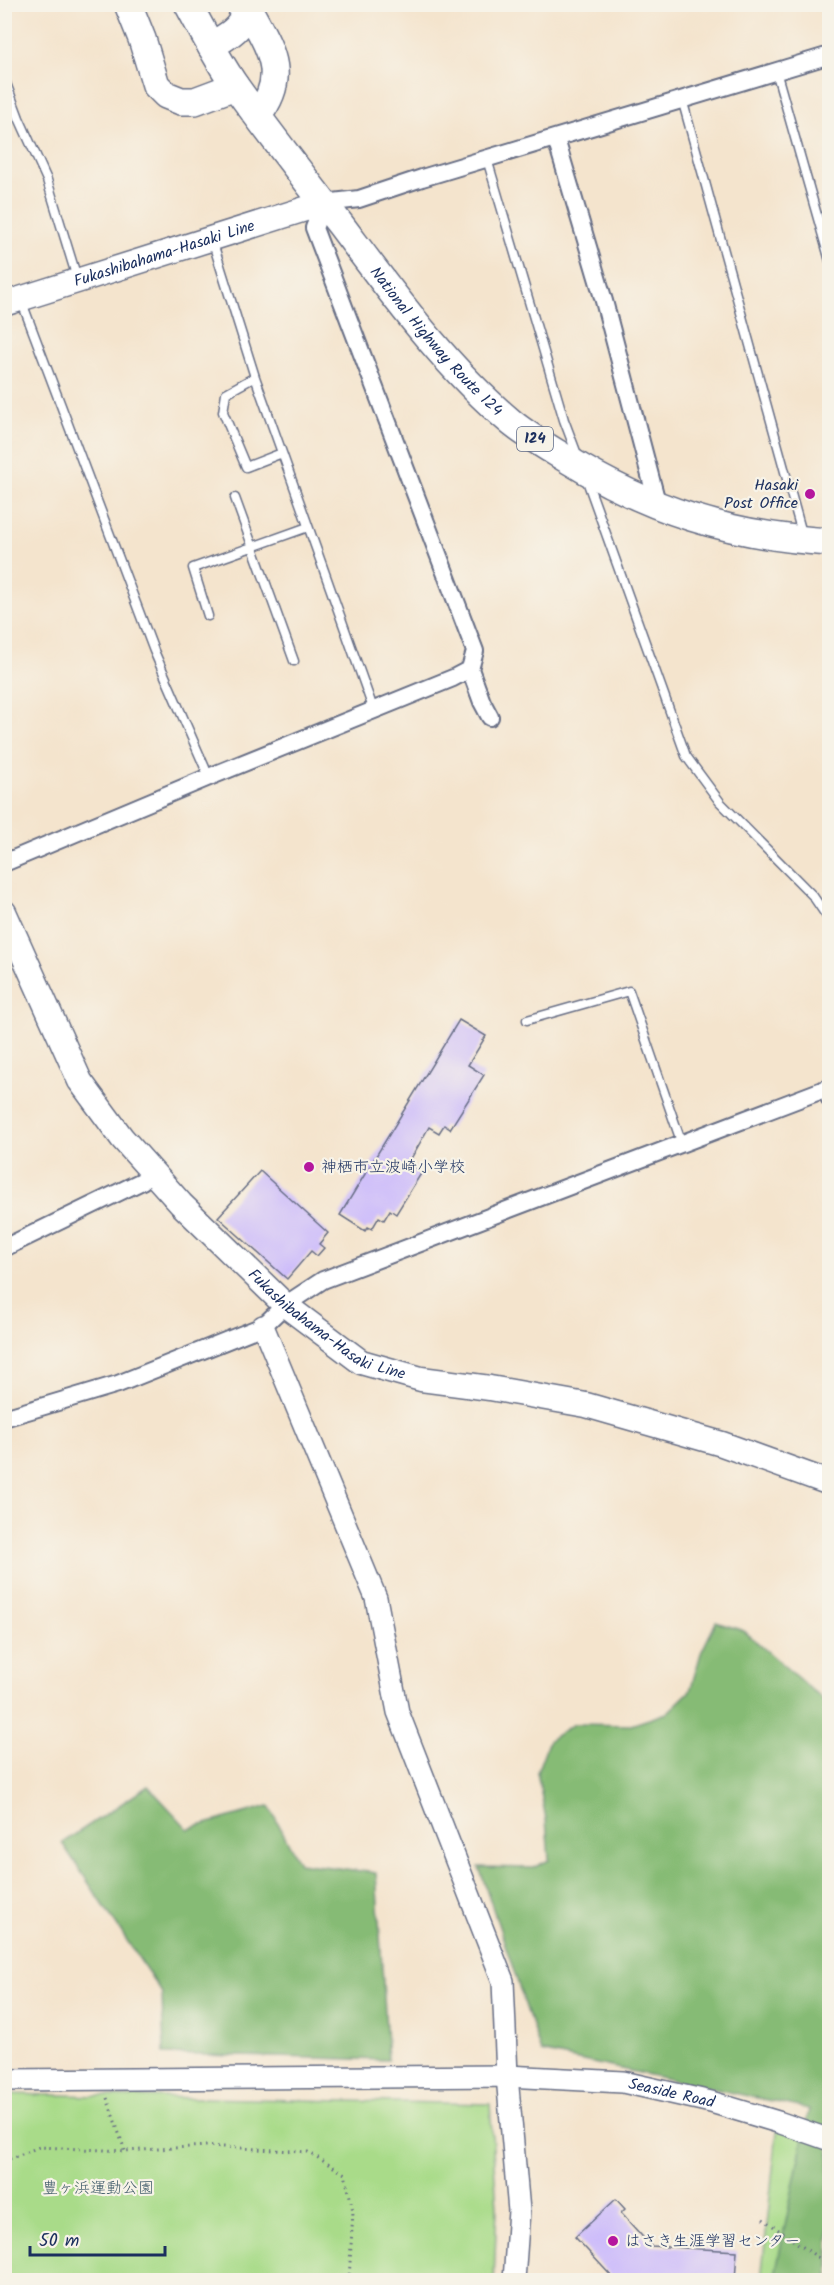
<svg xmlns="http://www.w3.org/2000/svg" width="834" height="2285" viewBox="0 0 834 2285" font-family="Kalam,'Klee One',sans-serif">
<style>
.green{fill:#a9db89;stroke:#628574;stroke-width:1.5}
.forest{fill:#86bb75;stroke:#50756a;stroke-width:1.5}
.building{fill:#c9b7fc}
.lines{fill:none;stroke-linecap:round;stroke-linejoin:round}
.service-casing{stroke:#676e85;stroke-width:11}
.minor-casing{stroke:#676e85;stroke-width:20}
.tertiary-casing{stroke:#676e85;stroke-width:24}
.secondary-casing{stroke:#676e85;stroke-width:27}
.trunk-casing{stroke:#676e85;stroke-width:30}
.path{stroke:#676e85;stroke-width:3;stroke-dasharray:1.5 4.5;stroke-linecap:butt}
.service{stroke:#fff;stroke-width:8}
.minor{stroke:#fff;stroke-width:16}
.tertiary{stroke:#fff;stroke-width:21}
.secondary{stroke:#fff;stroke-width:24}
.trunk{stroke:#fff;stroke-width:27}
.poi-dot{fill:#b5179e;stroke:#f7f3e8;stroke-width:2}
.labels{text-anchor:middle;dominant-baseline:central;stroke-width:4.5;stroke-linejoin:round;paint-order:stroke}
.shield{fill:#f7f3e8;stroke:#5d6a87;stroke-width:1.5}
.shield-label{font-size:15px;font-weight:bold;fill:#1b2f5e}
.street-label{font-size:16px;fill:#1b2f5e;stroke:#f7f3e8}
.poi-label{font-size:16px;fill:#1b2f5e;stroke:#f7f3e8;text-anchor:start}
.park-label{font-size:16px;fill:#3e5a69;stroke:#f7f3e8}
</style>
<rect width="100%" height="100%" fill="#f7f3e8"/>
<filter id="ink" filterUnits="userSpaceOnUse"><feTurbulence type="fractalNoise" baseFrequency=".0167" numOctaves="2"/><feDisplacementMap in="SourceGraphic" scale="12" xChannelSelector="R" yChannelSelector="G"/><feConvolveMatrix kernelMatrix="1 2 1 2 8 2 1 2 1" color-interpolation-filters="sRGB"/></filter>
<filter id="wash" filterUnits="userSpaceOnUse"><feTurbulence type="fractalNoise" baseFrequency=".008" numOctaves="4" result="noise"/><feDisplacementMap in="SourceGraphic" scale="24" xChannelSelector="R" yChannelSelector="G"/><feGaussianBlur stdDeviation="1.35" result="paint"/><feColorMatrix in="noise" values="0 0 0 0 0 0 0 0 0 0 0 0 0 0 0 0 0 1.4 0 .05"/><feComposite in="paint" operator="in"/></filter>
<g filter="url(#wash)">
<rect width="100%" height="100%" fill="#f4e4cd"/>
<path class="green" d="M5,2094L490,2104L497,2208L494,2280H5Z
M778,2122L829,2140V2280H761Z"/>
<path class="forest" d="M716,1622L744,1631L829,1705V2280H774L809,2109L541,2052L479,1867L533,1868L549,1860L546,1819L537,1772L549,1740L574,1724L631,1725L667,1713L690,1691L701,1653Z
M148,1786L188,1829L269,1806L299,1863L376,1873L388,2060L164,2054L162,1993L62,1843Z"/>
<g id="blocks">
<path class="building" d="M459,1020L486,1036L468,1065L484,1075L450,1129L444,1125L439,1133L429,1127L408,1164L422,1172L396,1214L390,1210L384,1220L379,1217L372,1229L368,1227L365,1231L340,1215Z
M260,1171L328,1233L319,1244L324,1248L317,1256L311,1251L287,1279L218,1217Z
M616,2199L625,2209L621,2213L651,2246L737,2251L735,2280H615L575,2237Z"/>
</g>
</g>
<g filter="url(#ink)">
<use href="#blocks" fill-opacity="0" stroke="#676e85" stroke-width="1.5"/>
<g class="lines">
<defs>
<path id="service" d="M828,4L830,9
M776,71L830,261
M4,78L19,118L47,180L77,278
M682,99L803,537
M487,159L564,420L578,457
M212,240L255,377L374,711
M21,300L154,651L209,777
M255,377L226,393L223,412L246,467L282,453
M586,478L686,756L720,802L813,896L830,921
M235,498L294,661
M208,616L193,568L308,527
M527,1020L629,991L682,1144"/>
<path id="minor" d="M556,139L604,301L658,506
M490,717L482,702L470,669L475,651L314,228L324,203L359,199L422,178L830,55
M4,863L209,777L453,678L470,669
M4,1248L142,1181L153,1172
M4,1418L118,1384L263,1326L285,1305L323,1280L825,1089L830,1099"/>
<g id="tertiary">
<path d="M263,1326L376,1598L398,1712L503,1981L507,2076L519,2211L514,2280"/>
<path id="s1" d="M4,2080L507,2076L623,2082L711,2102L778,2122L830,2140"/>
</g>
<g id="secondary">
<path id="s2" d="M4,304L324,203"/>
<path id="s3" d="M4,912L80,1081L122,1138L181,1204L285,1305L361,1362L421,1379L490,1388L586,1405L722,1444L830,1483"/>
</g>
<g id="trunk">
<path d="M128,4L142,39L156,85L166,95L181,101H195L235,86"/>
<path id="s4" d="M188,4C203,32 218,61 236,87C269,133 305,179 340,224C392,293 445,367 512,423C528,436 547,447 565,458C649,510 730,536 830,542"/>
<path d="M246,4C267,45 291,73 258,115"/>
<path d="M211,46C227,36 249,27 242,4"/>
</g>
</defs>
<use href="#service" class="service-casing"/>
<use href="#minor" class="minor-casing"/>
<use href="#tertiary" class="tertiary-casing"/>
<use href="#secondary" class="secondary-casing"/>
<use href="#trunk" class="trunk-casing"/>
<path class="path" d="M107,2098L125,2151
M4,2161L39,2147L125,2151L207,2146L308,2152L345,2174L353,2211L349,2280
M763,2219L830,2266"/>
<use href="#service" class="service"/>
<use href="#minor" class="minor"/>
<use href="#tertiary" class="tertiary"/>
<use href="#secondary" class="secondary"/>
<use href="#trunk" class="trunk"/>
</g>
</g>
<g class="poi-dot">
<circle cx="810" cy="494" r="6"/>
<circle cx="309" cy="1167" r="6"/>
<circle cx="613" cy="2241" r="6"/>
</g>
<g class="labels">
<rect class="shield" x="517" y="427" width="36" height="24" rx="4.5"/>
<g class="shield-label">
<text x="535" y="439">124</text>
</g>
<g class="street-label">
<text stroke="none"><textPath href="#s2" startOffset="168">Fukashibahama-Hasaki Line</textPath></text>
<text stroke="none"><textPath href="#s4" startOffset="420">National Highway Route 124</textPath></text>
<text stroke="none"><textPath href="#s3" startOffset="536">Fukashibahama-Hasaki Line</textPath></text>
<text stroke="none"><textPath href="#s1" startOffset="669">Seaside Road</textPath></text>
</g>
<g class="poi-label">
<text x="798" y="485" text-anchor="end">Hasaki<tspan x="798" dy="18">Post Office</tspan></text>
<text x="321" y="1167">神栖市立波崎小学校</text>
<text x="625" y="2241">はさき生涯学習センター</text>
</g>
<g class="park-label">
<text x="98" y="2188">豊ヶ浜運動公園</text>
</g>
</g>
<rect width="834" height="2285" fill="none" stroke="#f7f3e8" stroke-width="24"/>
<path d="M30 2246v9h135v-9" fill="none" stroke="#1b2f5e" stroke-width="3"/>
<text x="39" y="2246" font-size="18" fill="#1b2f5e" stroke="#f7f3e8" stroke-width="4.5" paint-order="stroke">50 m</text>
</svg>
